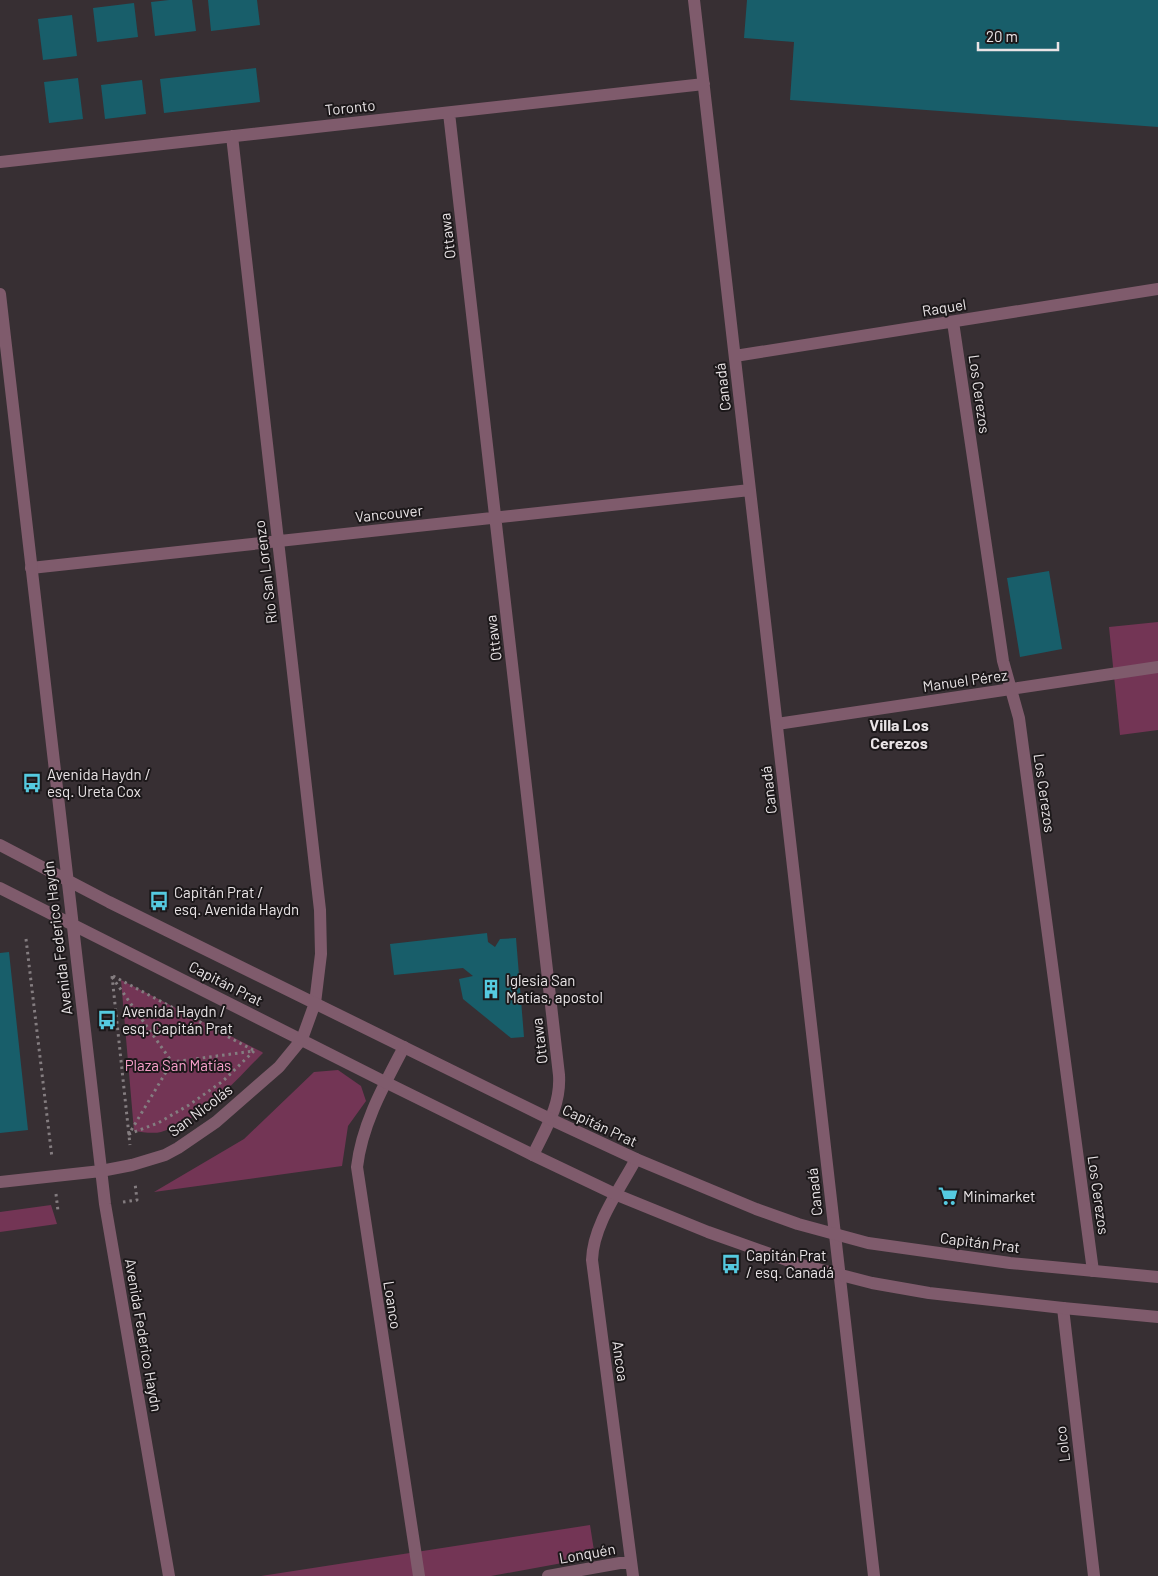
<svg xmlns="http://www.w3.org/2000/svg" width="1158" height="1576" viewBox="0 0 1158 1576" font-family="Barlow,sans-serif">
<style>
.green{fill:#733555}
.building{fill:#185e6a}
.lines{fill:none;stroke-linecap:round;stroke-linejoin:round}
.path{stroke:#847d80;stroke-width:3;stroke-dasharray:2.5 4;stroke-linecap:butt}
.minor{stroke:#7f5b6c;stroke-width:12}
.tertiary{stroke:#7f5b6c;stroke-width:12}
.labels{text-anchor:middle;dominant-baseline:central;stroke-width:4;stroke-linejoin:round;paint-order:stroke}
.street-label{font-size:15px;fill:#e9e4e6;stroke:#1c181a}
.poi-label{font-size:15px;fill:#e9e4e6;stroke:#1c181a;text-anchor:start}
.park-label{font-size:15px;fill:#faa1cc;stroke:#1c181a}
.neighbourhood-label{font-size:16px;font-weight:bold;fill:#e9e4e6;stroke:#1c181a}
</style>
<rect width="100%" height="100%" fill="#372f33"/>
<path class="green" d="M1158,622V730L1120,735L1109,627Z
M121,980L262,1052L263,1053C233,1083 204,1119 161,1132C153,1134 142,1132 134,1131Z
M338,1070L361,1086L366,1101L348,1126L342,1166L154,1192L244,1139L314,1072Z
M51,1205L57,1224L0,1232V1212Z
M590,1525L595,1557L491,1576H261Z"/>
<path class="building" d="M169,0H192L196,31L155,36L151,2Z
M208,0H257L260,25L211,31Z
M747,0H1158V127L790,100L794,42L744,38Z
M134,3L138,37L97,42L93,8Z
M72,15L77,56L43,60L38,19Z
M256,68L260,102L164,113L160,79Z
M78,78L83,119L49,123L44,82Z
M142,80L146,114L105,119L101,85Z
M1049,571L1062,649L1020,657L1007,578Z
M487,933L488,942L495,947L500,939L516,938L524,1037L511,1038L463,999L459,979L473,976L463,968L394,975L390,944Z
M9,952L28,1130L0,1133V953Z"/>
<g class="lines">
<path class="path" d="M26,939L52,1158
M112,976L130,1145
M113,976L253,1050
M112,977L172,1062
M254,1051L223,1081L189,1105L158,1123L129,1134L172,1062Z
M56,1194L58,1211
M123,1202L137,1200L135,1183"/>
<path class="minor" d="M694,0L874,1576
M449,113L559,1075C561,1105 546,1128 533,1155
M232,136L320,910L321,954L315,1003
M0,162L704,84
M953,322L1003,661L1019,718L1093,1271
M735,356L1158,289
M31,568L750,490
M777,724L1158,667
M404,1047C384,1085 362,1124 357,1167L419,1576
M1063,1308L1094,1576
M548,1576L631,1561
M633,1576L592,1260C593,1225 620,1189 636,1159"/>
<path class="tertiary" d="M0,294L105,1204L169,1576
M0,845L109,902L550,1119L636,1159L756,1209L798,1224L868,1243L1010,1263L1158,1277
M0,888L385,1082L533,1155L617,1195L708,1232L798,1264L872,1283L929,1293L1063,1308L1158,1317
M0,1182L101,1171L132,1165L165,1155L178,1148L216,1122L279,1067L302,1039L315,1003"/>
</g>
<defs>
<symbol id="bus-bare" viewBox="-9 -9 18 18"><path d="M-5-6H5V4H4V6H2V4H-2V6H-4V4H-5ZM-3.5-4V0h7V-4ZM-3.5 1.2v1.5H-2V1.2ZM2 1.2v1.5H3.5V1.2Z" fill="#55cae0" stroke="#1c181a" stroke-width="2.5" paint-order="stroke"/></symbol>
<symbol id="building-bare" viewBox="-9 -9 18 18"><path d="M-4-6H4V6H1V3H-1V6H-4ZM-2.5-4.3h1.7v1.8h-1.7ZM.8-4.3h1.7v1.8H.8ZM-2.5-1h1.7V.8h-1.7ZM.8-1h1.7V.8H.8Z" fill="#55cae0" stroke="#1c181a" stroke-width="2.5" paint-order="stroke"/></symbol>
<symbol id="supermarket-bare" viewBox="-9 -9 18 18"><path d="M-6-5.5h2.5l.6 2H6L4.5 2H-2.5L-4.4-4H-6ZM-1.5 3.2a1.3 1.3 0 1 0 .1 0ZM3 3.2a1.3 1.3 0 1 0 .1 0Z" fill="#55cae0" stroke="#1c181a" stroke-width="2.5" paint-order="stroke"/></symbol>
</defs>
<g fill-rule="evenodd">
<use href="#bus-bare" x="18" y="769" width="28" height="28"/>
<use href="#bus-bare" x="145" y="887" width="28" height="28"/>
<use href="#building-bare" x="477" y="975" width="28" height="28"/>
<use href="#bus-bare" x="93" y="1006" width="28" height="28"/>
<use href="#supermarket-bare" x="934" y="1182" width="28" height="28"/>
<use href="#bus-bare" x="717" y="1250" width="28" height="28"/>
</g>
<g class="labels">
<g class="street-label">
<text transform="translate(350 107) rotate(-6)">Toronto</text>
<text transform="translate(447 236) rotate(-97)">Ottawa</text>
<text transform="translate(944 307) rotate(-9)">Raquel</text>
<text transform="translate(722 387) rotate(-97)">Canadá</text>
<text transform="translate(980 394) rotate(82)">Los Cerezos</text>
<text transform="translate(389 513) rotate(-6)">Vancouver</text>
<text transform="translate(265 572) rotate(-97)">Río San Lorenzo</text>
<text transform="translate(493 638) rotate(-97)">Ottawa</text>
<text transform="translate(965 680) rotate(-8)">Manuel Pérez</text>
<text transform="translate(768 790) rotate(-97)">Canadá</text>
<text transform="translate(1045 793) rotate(82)">Los Cerezos</text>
<text transform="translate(57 938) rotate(-97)">Avenida Federico Haydn</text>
<text transform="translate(226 983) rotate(27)">Capitán Prat</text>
<text transform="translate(539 1041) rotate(-97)">Ottawa</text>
<text transform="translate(200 1110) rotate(-37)">San Nicolás</text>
<text transform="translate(600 1125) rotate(25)">Capitán Prat</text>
<text transform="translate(814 1192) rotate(-96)">Canadá</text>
<text transform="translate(1099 1195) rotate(82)">Los Cerezos</text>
<text transform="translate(980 1242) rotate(7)">Capitán Prat</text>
<text transform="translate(393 1305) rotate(81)">Loanco</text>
<text transform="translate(144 1335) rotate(80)">Avenida Federico Haydn</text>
<text transform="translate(621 1361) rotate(82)">Ancoa</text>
<text transform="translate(1062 1444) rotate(-97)">Lolco</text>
<text transform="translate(587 1553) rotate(-10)">Lonquén</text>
</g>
<g class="poi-label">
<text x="47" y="774">Avenida Haydn /<tspan x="47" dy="17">esq. Ureta Cox</tspan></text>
<text x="174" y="892">Capitán Prat /<tspan x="174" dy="17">esq. Avenida Haydn</tspan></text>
<text x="506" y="980">Iglesia San<tspan x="506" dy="17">Matías, apostol</tspan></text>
<text x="122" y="1011">Avenida Haydn /<tspan x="122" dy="17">esq. Capitán Prat</tspan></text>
<text x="963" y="1196">Minimarket</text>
<text x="746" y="1255">Capitán Prat<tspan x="746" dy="17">/ esq. Canadá</tspan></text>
</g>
<g class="park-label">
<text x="178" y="1065">Plaza San Matías</text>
</g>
<g class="neighbourhood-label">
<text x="899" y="724">Villa Los<tspan x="899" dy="18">Cerezos</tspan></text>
</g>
</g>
<path d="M978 42v8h80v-8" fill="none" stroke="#e9e4e6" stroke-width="2.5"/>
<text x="986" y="42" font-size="15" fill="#e9e4e6" stroke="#1c181a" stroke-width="4" paint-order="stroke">20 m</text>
</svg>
